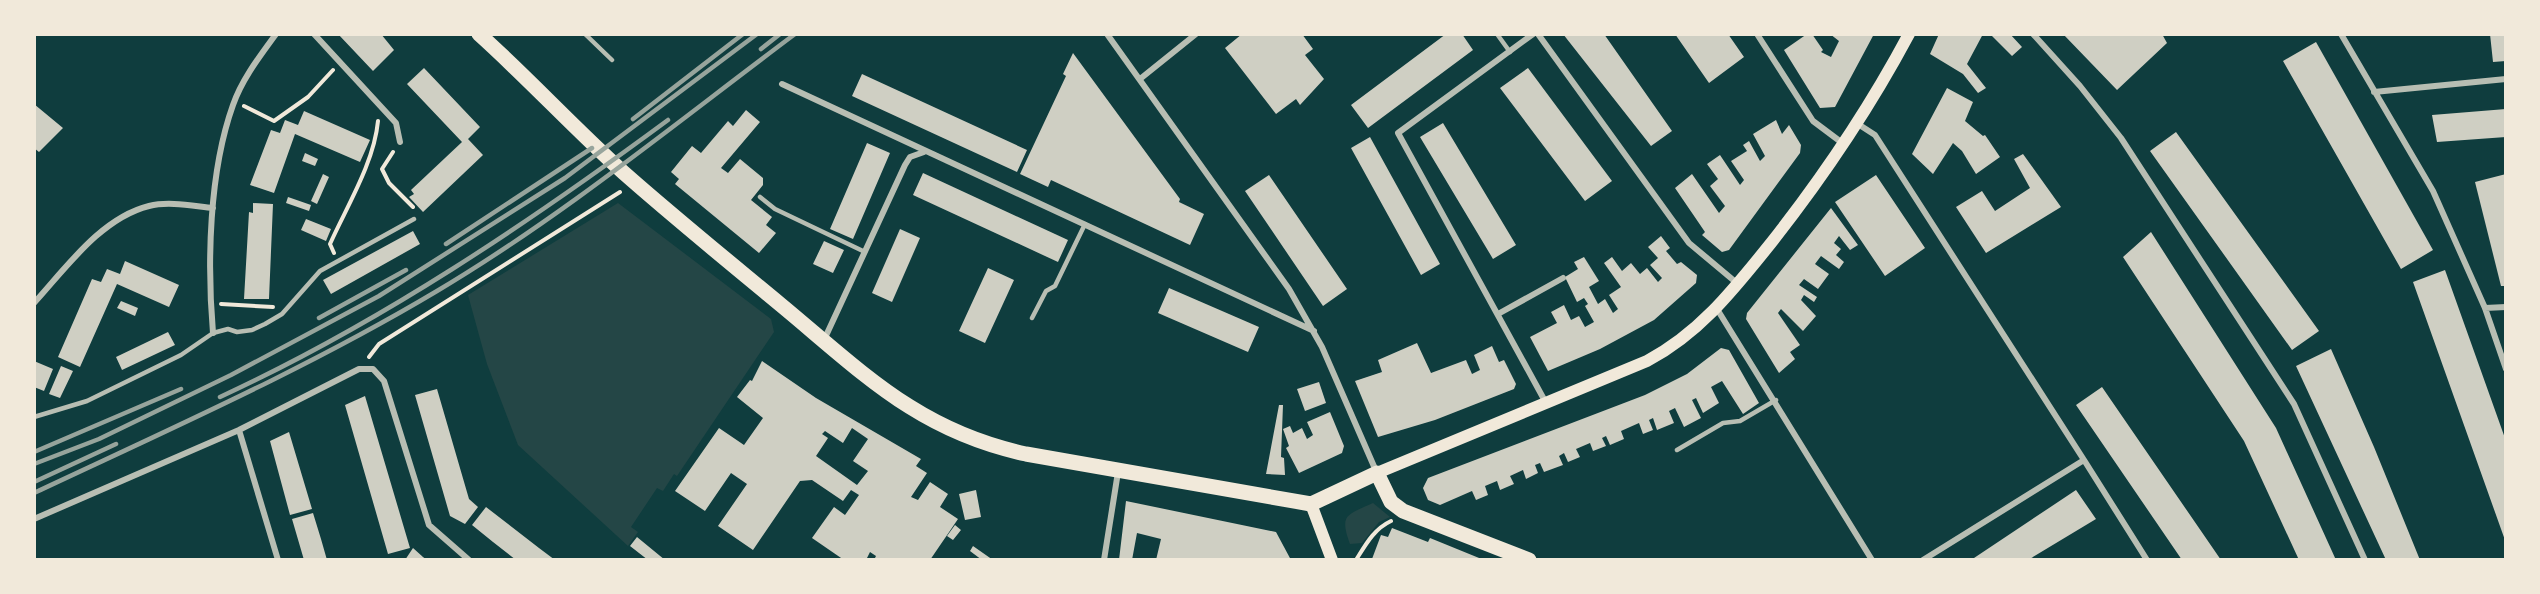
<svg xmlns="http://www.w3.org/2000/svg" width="2540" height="594" viewBox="0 0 2540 594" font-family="Arial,sans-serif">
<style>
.green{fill:#244646}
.building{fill:#cfcfc3;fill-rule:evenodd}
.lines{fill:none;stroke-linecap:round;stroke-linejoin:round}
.path{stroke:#f1e9da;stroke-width:4}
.service{stroke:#b8beb3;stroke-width:4.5}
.minor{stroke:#b8beb3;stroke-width:6}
.secondary{stroke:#f1e9da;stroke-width:12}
.primary{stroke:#f1e9da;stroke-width:15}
.rail{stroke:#97a49c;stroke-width:4.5}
</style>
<rect width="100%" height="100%" fill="#0f3d3e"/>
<path class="green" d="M618,203L771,319L774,332L677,476L674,474L663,491L657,488L631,527L638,532L628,546L518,445L487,364L468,295Z
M1373,503L1390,517L1379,522L1362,543L1350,544C1339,514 1347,515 1373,503Z"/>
<path class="building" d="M338,34H381L394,50L373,71Z
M1242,34H1302L1313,49L1305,55L1324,79L1300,105L1296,99L1276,114L1225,48Z
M1446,34H1462L1473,50L1368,128L1351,105Z
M1563,34H1604L1672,131L1651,146Z
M1675,34H1728L1744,57L1709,83Z
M1807,34H1812L1823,50L1821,52L1831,57L1839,41L1830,34H1874L1835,107L1820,108L1784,50Z
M1939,34H1983L1967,64L1986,88L1978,93L1963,74L1930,54Z
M1990,34H2010L2022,47L2012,56Z
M2063,34H2162L2167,43L2117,90Z
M2490,34H2506V61L2493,62Z
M2316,42L2433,250L2401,269L2283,61Z
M1073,53L1180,199L1179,202L1204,214L1190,245L1051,180L1048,187L1020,174L1066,76L1063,74Z
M424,68L480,127L468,139L483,155L423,212L409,197L414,194L411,190L462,142L407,84Z
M1528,68L1612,181L1585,201L1500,88Z
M862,74L1027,150L1017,172L852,96Z
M1947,88L1973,102L1965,121L1983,136L1985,135L2000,157L1976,174L1962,151L1953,143L1933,174L1912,154Z
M34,104L63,128L39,152L34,148Z
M2506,109V137L2437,142L2432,115Z
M746,110L760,122L721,168L728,173L740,159L763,178V185L751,200L772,217L766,225L776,233L759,253L675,184L679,179L671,172L692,146L701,153L728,121L733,126Z
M304,111L370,140L360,162L295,134L274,193L250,185L271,130L280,133L285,120L298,125Z
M1776,120L1782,134L1789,125L1801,145L1800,153L1729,250L1722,252L1702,235L1705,232L1675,188L1692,174L1719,213L1725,206L1710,186L1718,179L1707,164L1720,155L1740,185L1744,180L1731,161L1747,151L1743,145L1749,141L1760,161L1765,156L1753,134Z
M1443,123L1516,245L1493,259L1420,137Z
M2176,132L2319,331L2292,350L2150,151Z
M1370,137L1440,264L1421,275L1351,148Z
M867,143L890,153L853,239L830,229Z
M305,153L318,159L315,166L302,161Z
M2023,154L2061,207L1986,253L1956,207L1982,191L1995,211L2030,188L2014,159Z
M923,173L1068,240L1058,262L913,195Z
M323,174L329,177L317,204L311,201Z
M2506,174V286H2501L2475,182Z
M1269,175L1347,289L1323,306L1245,191Z
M1876,175L1925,248L1885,276L1835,202Z
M288,197L311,205L309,211L286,203Z
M253,203L273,204L269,299H244L249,212L253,213Z
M1831,208L1858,245L1850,250L1839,236L1834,243L1841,249L1836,255L1844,262L1839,269L1821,256L1815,264L1829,274L1818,289L1804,279L1799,285L1817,297L1814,302L1804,295L1801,300L1816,316L1803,331L1781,309L1778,313L1800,345L1790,352L1795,359L1779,373L1746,319L1747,313Z
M306,219L331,229L326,241L301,230Z
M900,229L920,238L892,302L872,293Z
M413,231L420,244L331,294L323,280Z
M2151,232L2276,428L2336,560H2299L2244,441L2123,257Z
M1661,236L1670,248L1666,251L1677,264L1681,262L1697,275L1696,283L1654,320L1600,349L1548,371L1530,337L1557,323L1551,312L1564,305L1571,320L1579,316L1585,327L1594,322L1585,306L1588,304L1584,298L1577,302L1565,277L1578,269L1574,262L1584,257L1599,281L1589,287L1598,304L1605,299L1613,313L1618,309L1609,295L1621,287L1604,263L1612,257L1622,271L1631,263L1640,274L1647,268L1658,282L1662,278L1650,265L1658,258L1648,247Z
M824,241L844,250L833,273L813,264Z
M125,261L179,285L169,307L117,284L80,367L58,357L92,279L101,282L107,269L120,274Z
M988,268L1014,280L985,343L959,331Z
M2445,270L2506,441V543L2413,282Z
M1169,288L1259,327L1248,352L1158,313Z
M121,301L138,308L135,316L117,308Z
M168,332L175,345L122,370L116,357Z
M1417,343L1431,373L1466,360L1472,374L1480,370L1474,355L1492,346L1499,362L1504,360L1516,384L1514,389L1435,420L1378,437L1355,381L1382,372L1378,360Z
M1721,348L1729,350L1759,403L1743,414L1722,381L1711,387L1719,403L1703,413L1696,398L1692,400L1701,418L1684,427L1675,408L1669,411L1674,423L1657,430L1653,418L1649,420L1653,430L1643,434L1639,423L1621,431L1624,439L1610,445L1606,436L1602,438L1606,446L1593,451L1590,443L1576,449L1580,457L1568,462L1564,453L1559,456L1563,465L1544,472L1540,463L1535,465L1538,473L1526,479L1523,470L1510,476L1514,484L1500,490L1497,481L1485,486L1488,495L1476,500L1472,491L1440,505L1428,500L1423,488L1428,478L1645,395L1687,374Z
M2331,349L2374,447L2420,560H2386L2296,366Z
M34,361L53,369L44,391L34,387Z
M762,361L816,398L921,459L916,466L927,473L911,497L918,500L930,482L948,494L940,507L958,519L930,560H874L876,556L870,552L866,560H844L812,538L834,507L845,515L859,495L851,490L843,501L812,480L800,481L753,550L718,526L747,484L731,473L705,511L675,491L719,428L744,445L763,418L737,397L750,380L752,381ZM852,428L868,439L853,461L868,471L857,485L816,456L828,438L822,434L825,431L843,443Z
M61,366L73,371L60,398L49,394Z
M1319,382L1326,403L1305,411L1297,389Z
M2102,387L2221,560H2182L2076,405Z
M437,389L469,499L478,507L465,524L450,516L415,395Z
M365,396L410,548L388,554L345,405Z
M1279,405H1283L1281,457L1284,458L1285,475L1266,474Z
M1330,412L1344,446L1342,453L1299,473L1286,448L1289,446L1283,429L1290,426L1293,433L1302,428L1307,439L1313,435L1307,422Z
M289,432L312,509L290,515L270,441Z
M976,490L981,517L965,520L959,494Z
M2076,490L2096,519L2028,560H1971Z
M1126,501L1276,532L1291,560H1156L1161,539L1137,533L1132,560H1119Z
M486,507L539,548L555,560H516L493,542L472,525Z
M313,513L321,539L327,560H304L292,519Z
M955,525L961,530L953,540L947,536Z
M1392,528L1428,542L1430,538L1484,560L1372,559L1381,535L1388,537Z
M637,537L665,560H648L630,546Z
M973,546L993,560H982L970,551Z
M413,548L423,557L427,560H405Z"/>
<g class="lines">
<path class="path" d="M244,106L274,121L308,97L333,70
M393,152L382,169L389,183L413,207
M334,253L330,244C347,206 374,163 378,121
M221,304L273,307
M369,357L379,344L620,192
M1356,560C1366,544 1374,529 1391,521"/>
<path class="service" d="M585,34L612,60
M1497,34L1510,52
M760,197L775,209L865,252
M1032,318L1046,291L1055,286L1085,224
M34,417L87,401L181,355L213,333L228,329L237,332L252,330L265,324L282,314L320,271L414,219
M1677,450L1723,423L1740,421L1776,400"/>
<path class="minor" d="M314,34L396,123L400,142
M1107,34L1289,289L1322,347L1376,471
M1533,34L1398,133L1546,403
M1538,34L1689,243L1738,284
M1757,34L1813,121L1845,145
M2033,34L2080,86L2121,138L2294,404L2365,560
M2341,34L2433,191L2485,308L2506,369
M1140,79L1196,34
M782,84L1314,331
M2374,92L2506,79
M1858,124L1875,135L2084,460L1923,560
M34,303C66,268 101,218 149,206C169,201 193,206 213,208
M2485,308L2506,307
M1717,309L1872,560
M1498,314L1563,278
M213,333C207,263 209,172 233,105C242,79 260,56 276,34
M824,340L905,165L910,157L924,152
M239,430L278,560
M2084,460L2147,560
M34,519L239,430L359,369H373L384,381L429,525L469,560
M1104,560L1118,472"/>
<path class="secondary" d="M1377,473L1647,361C1700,333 1734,289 1771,243C1823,177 1869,109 1909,34
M1311,504L1332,560"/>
<path class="primary" d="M479,34C529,79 574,128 624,173C675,218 728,261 781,305C862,372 918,431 1026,454L1311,504L1377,473L1391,502L1403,511L1529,560"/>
<path class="rail" d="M761,49L780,34
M633,119L743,34
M446,244L592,148
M319,318L406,270
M220,397C380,323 527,224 668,120
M34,452L181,389
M34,464L99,439L231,375L379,296L565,178L757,34
M34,482L116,444
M34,493C170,429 308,368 437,291C563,216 677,122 795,34"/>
</g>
<rect width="2540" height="594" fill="none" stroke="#f1e9da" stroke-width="72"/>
</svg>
